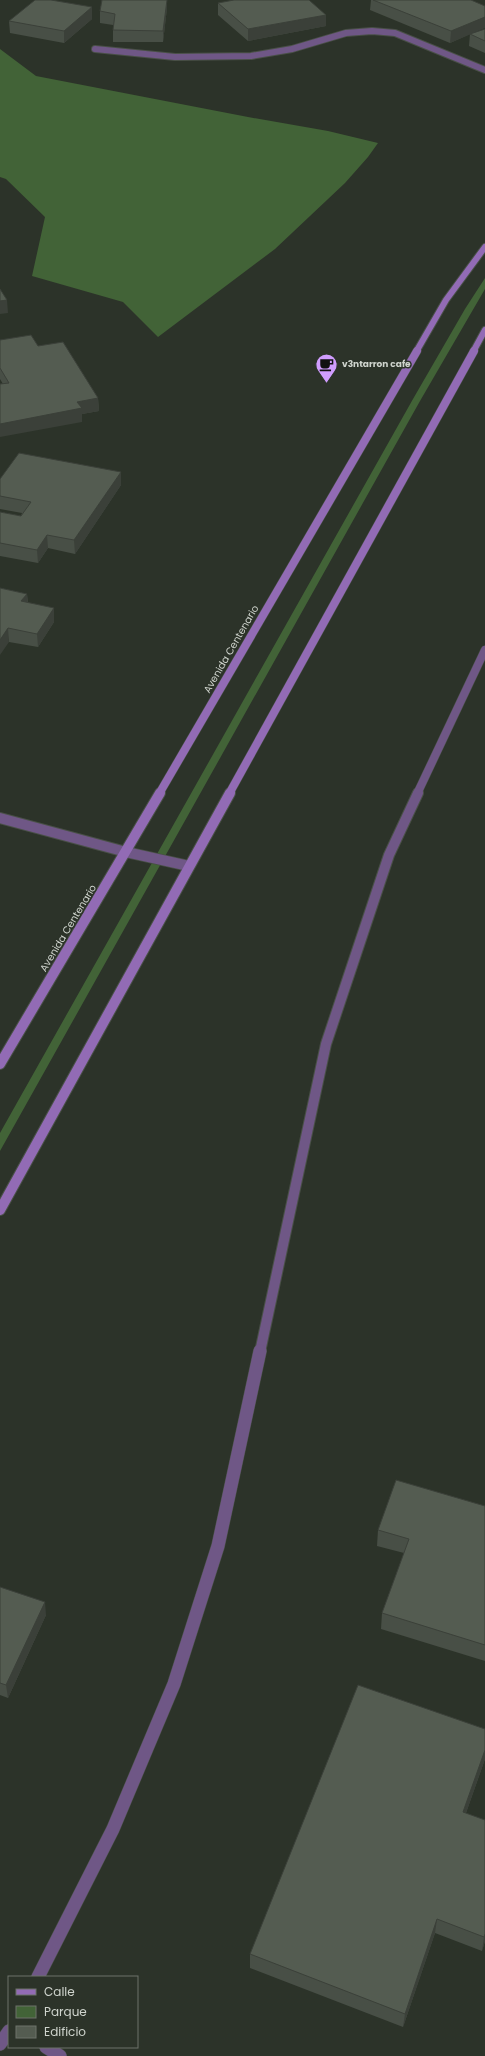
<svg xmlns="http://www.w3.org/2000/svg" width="485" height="2056" viewBox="0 0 485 2056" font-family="Poppins,sans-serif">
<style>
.green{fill:#426337}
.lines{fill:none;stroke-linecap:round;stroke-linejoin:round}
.service-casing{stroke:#495047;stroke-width:12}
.minor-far3-casing{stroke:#495047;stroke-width:8}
.minor-far2-casing{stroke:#495047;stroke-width:9}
.minor-far1-casing{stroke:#495047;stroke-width:12}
.minor-casing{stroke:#495047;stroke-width:14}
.secondary-far2-casing{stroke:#495047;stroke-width:8}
.secondary-far1-casing{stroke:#495047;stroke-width:9}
.secondary-casing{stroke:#495047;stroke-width:12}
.service{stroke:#6f5786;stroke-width:10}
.minor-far3{stroke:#6f5786;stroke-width:6}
.minor-far2{stroke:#6f5786;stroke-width:8}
.minor-far1{stroke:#6f5786;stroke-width:10}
.minor{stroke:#6f5786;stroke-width:13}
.secondary-far2{stroke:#926bb5;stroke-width:6}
.secondary-far1{stroke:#926bb5;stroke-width:8}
.secondary{stroke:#926bb5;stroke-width:10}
.wall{fill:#484f46}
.shaded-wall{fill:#3b4039}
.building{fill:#545c51;stroke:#3b4039}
.labels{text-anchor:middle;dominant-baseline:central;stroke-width:3;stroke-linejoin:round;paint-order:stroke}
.far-poi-label{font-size:9px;font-weight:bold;fill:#cfd4cd;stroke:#2c3329;text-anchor:start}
.street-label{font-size:10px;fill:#cfd4cd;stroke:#2c3329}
</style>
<rect width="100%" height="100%" fill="#2c3329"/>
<path class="green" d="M0,49L36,76L248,117L328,131L378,143L368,157L345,183L275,249L158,337L123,302L32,276L45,217L6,179L0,177Z
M485,278V289L420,401L0,1151V1133L413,399L465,309Z"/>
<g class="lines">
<defs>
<path id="service" d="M0,818L126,852L189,866"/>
<path id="minor-far3" d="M95,49L175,57L251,56L292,49L346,33L372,31L395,33L485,70"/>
<path id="minor-far2" d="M417,794L485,650"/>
<path id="minor-far1" d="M260,1352L326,1044L389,855L418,793"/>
<path id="minor" d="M38,1977L113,1829L174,1684L218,1546L260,1351
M0,2044L9,2031
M46,2047L60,2056"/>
<path id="secondary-far2" d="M416,352L446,300L485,247
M473,352L485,330"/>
<path id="secondary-far1" d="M159,794L417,351
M229,794L474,351"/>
<path id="secondary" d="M0,1064L160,793
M0,1210L230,793"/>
</defs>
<use href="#service" class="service-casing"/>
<use href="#minor-far3" class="minor-far3-casing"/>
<use href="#minor-far2" class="minor-far2-casing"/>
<use href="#minor-far1" class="minor-far1-casing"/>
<use href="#minor" class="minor-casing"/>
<use href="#secondary-far2" class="secondary-far2-casing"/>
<use href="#secondary-far1" class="secondary-far1-casing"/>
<use href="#secondary" class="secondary-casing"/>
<use href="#service" class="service"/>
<use href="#minor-far3" class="minor-far3"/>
<use href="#minor-far2" class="minor-far2"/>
<use href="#minor-far1" class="minor-far1"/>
<use href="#minor" class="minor"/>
<use href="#secondary-far2" class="secondary-far2"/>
<use href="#secondary-far1" class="secondary-far1"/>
<use href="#secondary" class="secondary"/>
</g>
<path class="wall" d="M102,0H167V8L163,42H113V25L100,23V11Z
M371,0H471L474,33L485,29V53L469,46L470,34L450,43L370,10Z
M218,3L326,15V26L248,41L218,15Z
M92,7V19L64,43L10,33L9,21Z
M0,340L38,346L98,398L99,411L82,414V422L3,384L0,379Z
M121,472V485L75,554L48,548L38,563L0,556V512L21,516L22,513L0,509V479Z
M0,588L27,594L28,603L54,622L38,647L9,642Z
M485,1506V1661L381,1629L382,1613L404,1553L377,1546L378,1530Z
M0,1587L46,1615L8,1698L0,1695Z
M485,1729V1759L466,1813L485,1941L482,1951L435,1933L403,2027L250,1968V1954Z"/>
<path class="shaded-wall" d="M167,0V8L163,42V31Z
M92,7V19L64,43V31Z
M326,15V26L248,41V29Z
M485,17V28L450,43L451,31Z
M7,300L8,313L0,314V301Z
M98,398L99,411L82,414V422L0,437V424L77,402Z
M121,472V485L75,554L74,540Z
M47,535L48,548L38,563L37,550Z
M27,594L28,608L21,601Z
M54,608V622L38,647L37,634Z
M8,628L9,642L0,655V640Z
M45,1602L46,1615L8,1698L6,1685Z
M485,1750V1759L461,1827L463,1812Z
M437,1919L435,1933L403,2027L405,2014Z
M485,1934V1941L482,1951L484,1937Z"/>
<path class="building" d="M35,0H51L92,7L64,31L9,21Z
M102,0H167L163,31L113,30L115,14L100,11Z
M234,0H309L326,15L248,29L218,3Z
M373,0H471L485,6V17L451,31Z
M485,29V41L470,34Z
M0,289L7,300L0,301Z
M31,335L38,346L63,342L98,398L77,402L82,408L0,424V384L9,383L0,368V340Z
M19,453L121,472L74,540L47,535L37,550L0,543V512L21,516L31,502L0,496V479Z
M0,588L27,594L21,601L54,608L37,634L8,628L0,640Z
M396,1480L485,1506V1645L382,1613L409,1539L378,1530Z
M0,1587L45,1602L6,1685L0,1683Z
M358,1685L485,1729V1750L463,1812L485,1820V1934L484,1937L437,1919L405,2014L250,1954Z"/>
<defs>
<symbol id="cafe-pin" viewBox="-11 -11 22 30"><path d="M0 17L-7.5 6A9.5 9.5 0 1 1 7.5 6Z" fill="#d09dfe" stroke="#2c3329"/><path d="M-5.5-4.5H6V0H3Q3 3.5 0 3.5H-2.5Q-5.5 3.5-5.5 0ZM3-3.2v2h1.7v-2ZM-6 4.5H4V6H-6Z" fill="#111"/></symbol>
</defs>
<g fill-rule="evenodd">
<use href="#cafe-pin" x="314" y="352" width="25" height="34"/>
</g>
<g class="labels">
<g class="far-poi-label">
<text x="342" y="364">v3ntarron cafe</text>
</g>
<g class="street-label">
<text transform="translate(231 649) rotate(-60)">Avenida Centenario</text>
<text transform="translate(68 928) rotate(-59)">Avenida Centenario</text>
</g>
</g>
<rect x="8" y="1976" width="130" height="72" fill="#2c3329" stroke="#6d736b"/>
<rect x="16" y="1989" width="20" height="6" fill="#926bb5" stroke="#6d736b"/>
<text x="44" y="1996" font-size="12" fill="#cfd4cd">Calle</text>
<rect x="16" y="2006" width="20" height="12" fill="#426337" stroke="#6d736b"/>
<text x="44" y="2016" font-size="12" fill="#cfd4cd">Parque</text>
<rect x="16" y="2026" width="20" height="12" fill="#545c51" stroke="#6d736b"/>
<text x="44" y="2036" font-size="12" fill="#cfd4cd">Edificio</text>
</svg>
